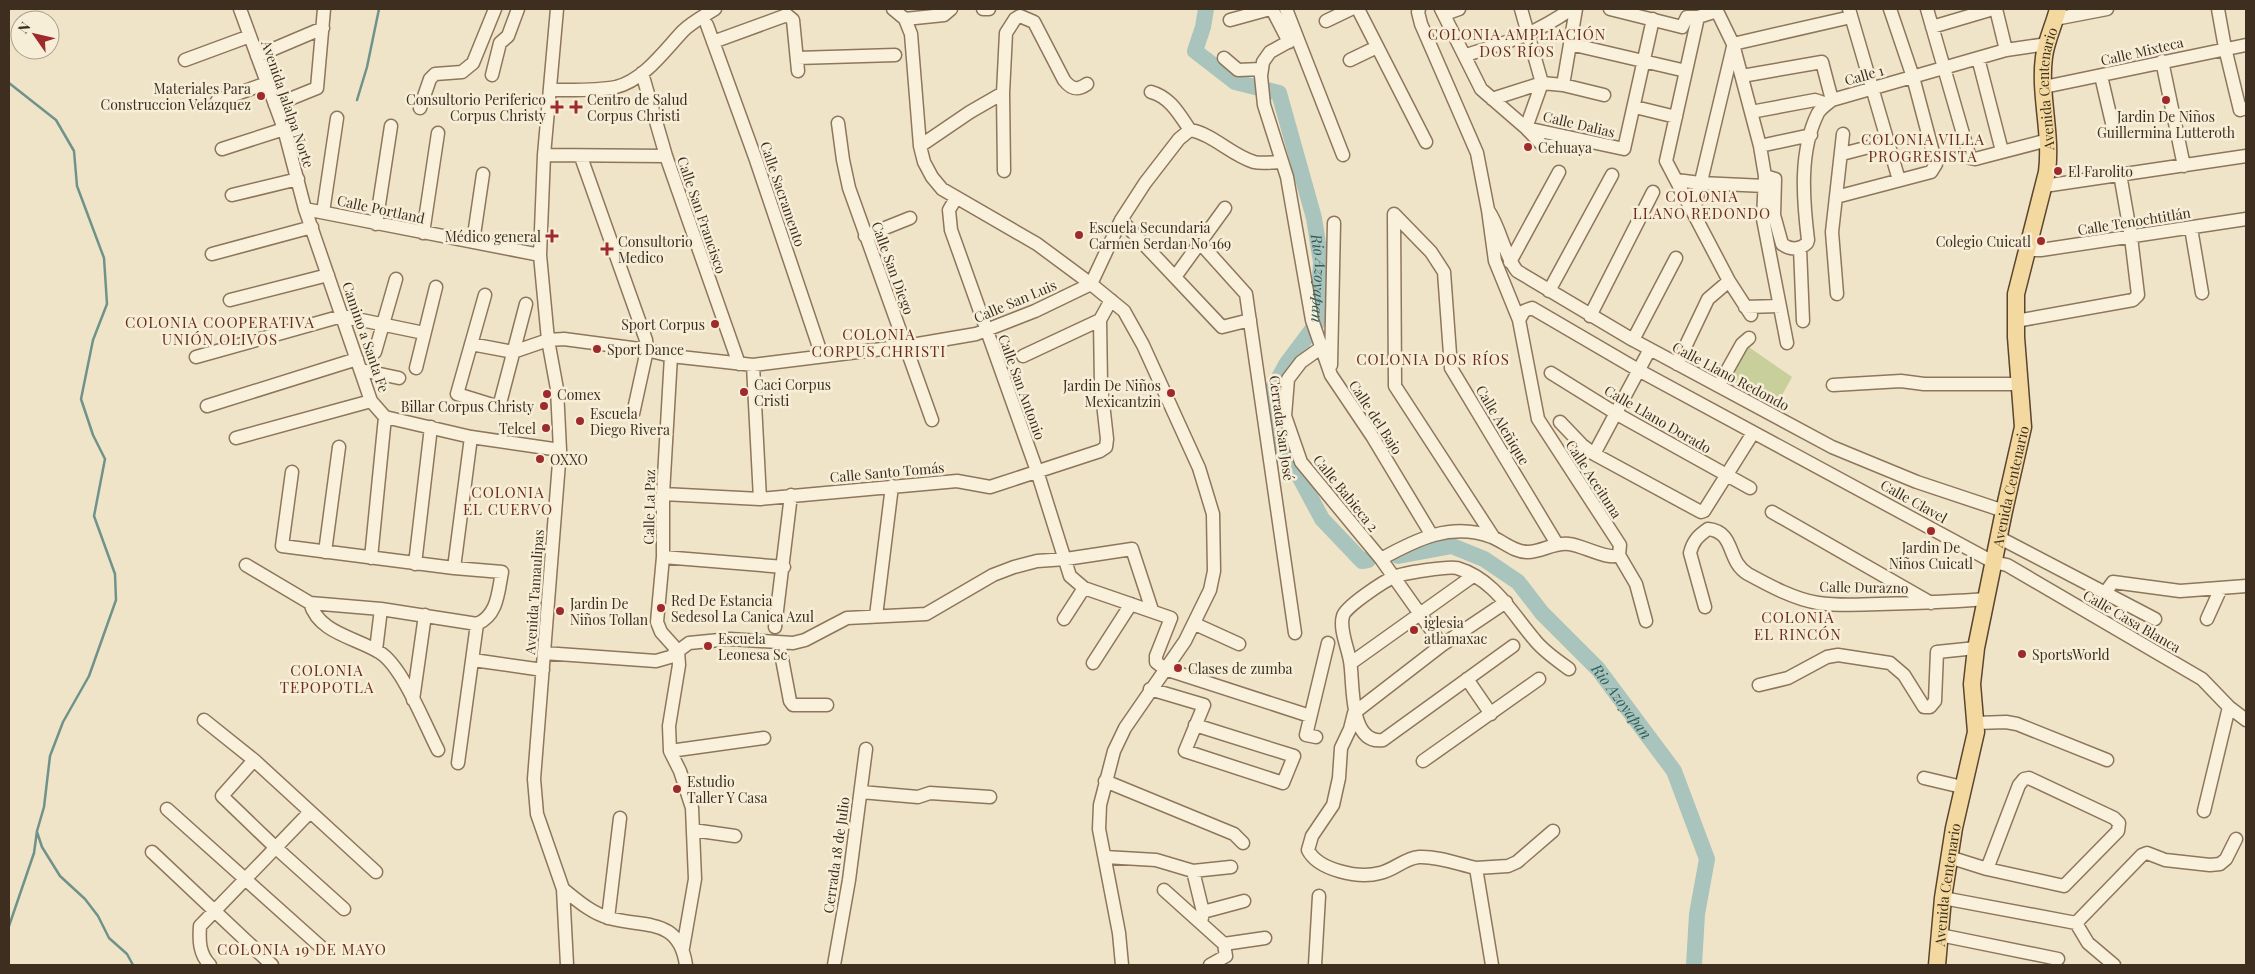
<svg xmlns="http://www.w3.org/2000/svg" width="2255" height="974" viewBox="0 0 2255 974" font-family="'Playfair Display',serif">
<style>
.green{fill:#c9cf9b}
.lines{fill:none;stroke-linecap:round;stroke-linejoin:round}
.stream{stroke:#6f938a;stroke-width:2.5}
.river{stroke:#a9c4bc;stroke-width:16}
.minor-casing{stroke:#8d765c;stroke-width:15}
.major-casing{stroke:#5b4430;stroke-width:19}
.minor{stroke:#faf1dc;stroke-width:12}
.major{stroke:#f3d9a0;stroke-width:16}
.poi-dot{fill:#9e2a2b;stroke:#f7eed8;stroke-width:2}
.labels{text-anchor:middle;dominant-baseline:central;stroke-width:5;stroke-linejoin:round;paint-order:stroke}
.street-label{font-size:14px;fill:#3d2e20;stroke:#f7eed8}
.poi-label{font-size:14px;fill:#3d2e20;stroke:#f7eed8;text-anchor:start}
.neighbourhood-label{font-size:15px;letter-spacing:1px;fill:#6b2e1e;stroke:#f7eed8}
.water-label{font-size:15px;font-style:italic;fill:#2f5d5a;stroke:#f7eed8}
</style>
<rect width="100%" height="100%" fill="#f0e4c8"/>
<path class="green" d="M1746,345L1792,377L1776,406L1728,379Z"/>
<g class="lines">
<path class="stream" d="M9,83L56,120L74,151L77,186L104,258L107,304L93,340L81,399L93,435L105,459L94,516L115,574L116,600L89,676L63,722L50,756L44,807L37,831L34,853L9,926
M357,100L367,67L379,9
M37,832L42,847L60,876L85,899L98,916L109,938L127,954L133,965"/>
<g class="river">
<path id="s1" d="M1206,9L1203,27L1195,51L1235,82L1279,93L1314,218L1321,262L1317,323L1287,363L1272,390L1283,446L1322,519L1362,561L1368,560"/>
<path id="s2" d="M1398,556L1452,546L1484,559L1518,582L1542,613L1598,669L1674,771L1707,859L1697,914L1694,965"/>
</g>
<defs>
<path id="minor" d="M240,9L284,129L305,209L371,401L385,417L471,437L560,450
M557,9L544,155L540,255L548,340L557,389L560,450L534,779L537,814L563,889L567,965
M893,9L905,19L911,34L920,146L924,162L932,177L942,189L1037,244L1091,284L1124,311L1143,345L1199,468L1213,514L1214,571L1210,590L1185,641L1125,728L1114,751L1100,805L1099,829L1119,933L1122,965
M983,9H989
M1272,9L1289,42
M1286,9L1343,155
M1358,9L1426,142
M1419,9L1418,12L1421,24L1477,153L1488,210L1495,261L1519,320L1538,419L1620,545L1619,555
M1441,9L1481,89L1526,128L1624,149L1653,19
M1521,9L1542,83L1526,128L1543,146L1581,145
M1610,9L1682,27L1687,17H1698L1717,11L1733,44L1760,146L1765,176L1763,219L1787,343
M1849,9L1899,180
M1927,9L1970,158L1975,159L2048,140
M1996,9L2006,50
M2218,9L2225,48L2240,110L2246,108
M1445,14L1459,9
M1698,17L1666,161L1729,281L1751,315
M905,19L944,15L951,9
M2055,19L2107,9
M1230,20L1270,9
M1326,21L1351,9
M707,25L756,160L822,356
M1932,27L1993,9
M1297,37L1270,52L1263,62L1261,76L1264,105L1287,177L1312,320L1331,375L1372,436L1431,534
M713,42L787,15L793,20L798,71
M1570,44L1686,71
M1733,44L1851,17
M1466,55C1508,42 1534,35 1571,9
M257,56L323,28
M797,58L895,55
M1224,58L1238,70L1261,69
M1978,58L2002,151
M185,60L250,36
M1350,60L1377,47
M2162,61L2184,166
M642,73L666,156L739,364
M492,75L500,43L508,36L518,9
M1742,76L1822,62L1832,100
M2101,76L2112,123
M1563,85L1604,95
M2044,87L2246,45
M550,90C572,90 595,91 616,87C644,80 664,51 683,31C692,22 704,16 715,9
M1151,92C1170,97 1179,114 1190,130
M1492,99L1542,83L1563,85L1576,9
M217,101L267,83
M275,105L317,88L324,9
M1635,107L1676,117
M420,108L430,79L435,74L462,72L473,63L495,9
M1751,112L1815,100L1827,104
M838,123L843,160L849,188L932,420
M920,146L970,112L1003,93
M1760,146L1811,135
M222,149L284,129
M1842,154L1888,142
M544,155L666,156
M581,157L646,340L647,350L633,414
M1004,171L1003,93L1006,33L1015,19L1020,16L1034,22L1064,80C1071,89 1077,91 1087,84
M1765,176L1775,179L1774,215L1782,244C1790,250 1800,250 1807,243L1808,240C1803,199 1799,151 1818,113C1821,108 1827,104 1832,100L2006,50L2047,44
M1676,180L1700,183L1765,186
M2044,186L2246,156
M232,195L298,179
M1836,197L1931,172L1936,164L1913,77L1890,9
M956,198L949,210L951,230L1037,471L1070,576L1084,588L1171,618L1156,656V662L1165,669L1310,716
M305,209L540,255
M1488,210C1501,229 1503,253 1517,271L1633,340L1832,447L1917,482L2004,511
M1694,211L1733,47
M323,212L337,118
M1394,214L1431,252L1444,272L1451,368L1557,544
M1394,214L1395,386L1494,538
M1121,220L1222,327L1250,320
M376,224L391,126
M2191,228L2202,293
M423,233L438,133
M865,236L910,218
M473,242L483,174
M1201,244L1246,294L1295,633
M1800,248L1803,321
M2026,250H2041L2246,219
M212,254L312,227
M1510,262L1559,172
M1175,277L1225,208
M1549,291L1612,175
M1837,294L1832,232L1843,134
M485,295L457,394L499,407L526,304
M230,300L328,275
M1745,307L1780,306
M1590,316L1653,192
M1519,320L1524,311L1532,308L1640,371L1993,562L2007,565L2202,679L2229,707L2246,720
M2016,321L2133,300L2138,295L2131,237L2120,174
M1633,340L1676,258
M471,344L513,352L548,340L564,339L647,350L671,356L753,365L906,346L976,334L1035,311L1091,284L1121,220L1145,183L1179,139L1190,130C1213,134 1231,155 1254,162C1262,164 1273,162 1282,162
M1322,347L1301,362L1288,379L1285,416L1301,462L1381,559L1442,645
M375,352L396,279
M671,356L663,494V557L657,622L661,632L678,651L679,665L669,726L670,751L680,771L692,808L695,879L683,948
M1023,356L1100,320
M196,357L342,316L424,333
M1677,364L1708,299L1729,281
M753,365L760,499
M1331,365L1334,223
M416,368L436,287
M361,370L399,378
M1551,373L1617,414L1750,488
M1719,385L1742,344L1749,338
M1833,385L1901,381L1924,384H2021
M207,406L357,359
M1560,422L1582,445L1594,454L1701,512L1704,511L1753,433
M236,438L371,401
M1594,454L1650,349
M292,472L282,546L454,568L502,572C498,592 498,615 477,624
M663,494L760,499L957,481L990,487L1100,451L1106,447L1107,439L1101,385L1100,320L1111,300
M1772,512L1931,603
M1998,537L2155,619
M325,552L339,447
M1619,555L1636,584L1646,621
M663,557L784,567
M371,558L385,417
M1381,559C1417,539 1451,522 1492,537C1504,542 1514,552 1528,552C1542,552 1554,542 1569,544C1582,545 1609,561 1619,555
M415,564L431,427
M246,565L310,603L381,609L477,624
M454,568L471,437
M2105,593L2113,582L2180,591L2246,586
M310,603C319,633 354,637 379,652C402,665 425,725 438,750
M1705,607L1690,553C1693,541 1698,536 1708,529C1736,532 1726,561 1748,574C1770,586 1794,599 1818,603C1838,606 1859,605 1879,604C1915,603 1950,602 1986,599
M876,616L892,486
M1064,619L1084,588
M2207,619L2221,588
M1195,624L1239,644
M775,627L791,495
M779,643L790,701L793,705H827
M1513,646L1383,740C1348,745 1354,681 1350,661C1348,648 1339,629 1343,616C1345,607 1384,581 1394,577C1403,573 1448,566 1457,568C1494,579 1511,612 1534,639C1543,651 1557,660 1569,669
M376,650L381,609
M544,653L656,661L670,657L689,643L730,639L793,643L805,640L847,618L926,614L993,575L1014,567L1037,561L1066,559L1132,549L1152,610
M473,660L543,670
M1093,663L1131,604
M1351,663L1473,576
M1467,679L1491,714
M1759,685L1788,678L1827,657L1838,655L1890,663L1904,675L1924,707H1930L1935,701L1937,652L1976,648
M1150,689L1204,705L1185,751L1283,783L1294,756L1195,725
M413,700L425,615
M204,720L254,760L376,872
M1976,723L2006,722L2017,724L2107,760
M1316,737L1306,735L1328,643
M670,751L764,738
M254,760L222,796L275,847L344,909
M1423,761L1539,679
M458,763L477,624
M1924,778L1962,787
M1105,781L1234,834L1243,843
M861,792L918,797L930,793L990,797
M167,809L321,947
M2204,811L2229,707
M693,830L735,836
M152,852L272,965
M1105,857L1156,860L1193,871L1231,867
M1949,857L1987,869L2064,886L2118,831L2119,823L2114,818L2029,778L2024,779L2019,785L1987,869
M1476,868L1508,866L1517,862L1553,831
M1193,871L1203,912L1201,923
M563,889C577,900 591,913 609,918C645,928 679,917 686,965
M1164,890L1224,944L1226,956L1210,965
M1943,898L2076,923L2088,943L2114,965
M1203,912L1244,901
M608,918L620,818
M2076,923L2142,855L2147,853L2165,860L2210,865L2220,864L2226,859L2236,839
M1940,935L2058,959
M1224,944L1265,938
M210,965C199,954 199,940 200,926L310,812
M834,965L849,880L866,749
M1315,965L1319,896
M1492,965L1476,868C1458,864 1438,856 1419,857C1405,858 1394,870 1380,873C1359,879 1318,870 1308,850L1312,836L1333,805L1339,778L1341,748L1350,729L1354,713L1442,645L1506,602"/>
<g id="major">
<path id="s3" d="M1937,965L1943,898L1954,828L1976,732L1972,684L1976,648L2004,511L2023,427L2016,337V294L2047,172C2052,133 2039,95 2044,57C2046,41 2054,25 2058,9"/>
</g>
</defs>
<use href="#minor" class="minor-casing"/>
<use href="#major" class="major-casing"/>
<use href="#minor" class="minor"/>
<use href="#major" class="major"/>
</g>
<g class="poi-dot">
<circle cx="261" cy="96" r="5"/>
<circle cx="2166" cy="100" r="5"/>
<path d="M554.5 99.5h5v5h5v5h-5v5h-5v-5h-5v-5h5z"/>
<path d="M573.5 99.5h5v5h5v5h-5v5h-5v-5h-5v-5h5z"/>
<circle cx="1528" cy="147" r="5"/>
<circle cx="2058" cy="171" r="5"/>
<circle cx="1079" cy="235" r="5"/>
<path d="M549.5 228.5h5v5h5v5h-5v5h-5v-5h-5v-5h5z"/>
<circle cx="2041" cy="241" r="5"/>
<path d="M604.5 241.5h5v5h5v5h-5v5h-5v-5h-5v-5h5z"/>
<circle cx="715" cy="324" r="5"/>
<circle cx="597" cy="349" r="5"/>
<circle cx="744" cy="392" r="5"/>
<circle cx="1171" cy="393" r="5"/>
<circle cx="547" cy="394" r="5"/>
<circle cx="544" cy="406" r="5"/>
<circle cx="580" cy="421" r="5"/>
<circle cx="546" cy="428" r="5"/>
<circle cx="540" cy="459" r="5"/>
<circle cx="1931" cy="531" r="5"/>
<circle cx="661" cy="608" r="5"/>
<circle cx="560" cy="611" r="5"/>
<circle cx="1414" cy="630" r="5"/>
<circle cx="708" cy="646" r="5"/>
<circle cx="2022" cy="654" r="5"/>
<circle cx="1178" cy="668" r="5"/>
<circle cx="677" cy="789" r="5"/>
</g>
<g class="labels">
<g class="street-label">
<text transform="translate(2142 51) rotate(-13)">Calle Mixteca</text>
<text transform="translate(1864 75) rotate(-16)">Calle 1</text>
<text stroke="none"><textPath href="#s3" startOffset="890">Avenida Centenario</textPath></text>
<text transform="translate(288 104) rotate(71)">Avenida Jalalpa Norte</text>
<text transform="translate(1579 124) rotate(13)">Calle Dalias</text>
<text transform="translate(783 194) rotate(71)">Calle Sacramento</text>
<text transform="translate(381 209) rotate(12)">Calle Portland</text>
<text transform="translate(702 215) rotate(71)">Calle San Francisco</text>
<text transform="translate(2134 221) rotate(-9)">Calle Tenochtitlán</text>
<text transform="translate(893 268) rotate(70)">Calle San Diego</text>
<text transform="translate(1015 301) rotate(-23)">Calle San Luis</text>
<text transform="translate(366 337) rotate(71)">Camino a Santa Fe</text>
<text transform="translate(1731 376) rotate(28)">Calle Llano Redondo</text>
<text transform="translate(1022 387) rotate(70)">Calle San Antonio</text>
<text transform="translate(1376 417) rotate(57)">Calle del Bajo</text>
<text transform="translate(1658 419) rotate(30)">Calle Llano Dorado</text>
<text transform="translate(1503 425) rotate(59)">Calle Aleñique</text>
<text transform="translate(1282 428) rotate(82)">Cerrada San José</text>
<text transform="translate(887 472) rotate(-5)">Calle Santo Tomás</text>
<text transform="translate(1594 479) rotate(57)">Calle Aceituna</text>
<text stroke="none"><textPath href="#s3" startOffset="486">Avenida Centenario</textPath></text>
<text transform="translate(1346 493) rotate(51)">Calle Babieca 2</text>
<text transform="translate(1914 501) rotate(29)">Calle Clavel</text>
<text transform="translate(649 507) rotate(-89)">Calle La Paz</text>
<text transform="translate(1864 587) rotate(1)">Calle Durazno</text>
<text transform="translate(534 592) rotate(-86)">Avenida Tamaulipas</text>
<text transform="translate(2132 621) rotate(30)">Calle Casa Blanca</text>
<text transform="translate(836 855) rotate(-82)">Cerrada 18 de Julio</text>
<text stroke="none"><textPath href="#s3" startOffset="81">Avenida Centenario</textPath></text>
</g>
<g class="poi-label">
<text x="251" y="88" text-anchor="end">Materiales Para<tspan x="251" dy="16">Construccion Velazquez</tspan></text>
<text x="546" y="99" text-anchor="end">Consultorio Periferico<tspan x="546" dy="16">Corpus Christy</tspan></text>
<text x="587" y="99">Centro de Salud<tspan x="587" dy="16">Corpus Christi</tspan></text>
<text x="2166" y="116" text-anchor="middle">Jardin De Niños<tspan x="2166" dy="16">Guillermina Lutteroth</tspan></text>
<text x="1538" y="147">Cehuaya</text>
<text x="2068" y="171">El Farolito</text>
<text x="1089" y="227">Escuela Secundaria<tspan x="1089" dy="16">Carmen Serdan No 169</tspan></text>
<text x="541" y="236" text-anchor="end">Médico general</text>
<text x="618" y="241">Consultorio<tspan x="618" dy="16">Medico</tspan></text>
<text x="2031" y="241" text-anchor="end">Colegio Cuicatl</text>
<text x="705" y="324" text-anchor="end">Sport Corpus</text>
<text x="607" y="349">Sport Dance</text>
<text x="754" y="384">Caci Corpus<tspan x="754" dy="16">Cristi</tspan></text>
<text x="1161" y="385" text-anchor="end">Jardin De Niños<tspan x="1161" dy="16">Mexicantzin</tspan></text>
<text x="557" y="394">Comex</text>
<text x="534" y="406" text-anchor="end">Billar Corpus Christy</text>
<text x="590" y="413">Escuela<tspan x="590" dy="16">Diego Rivera</tspan></text>
<text x="536" y="428" text-anchor="end">Telcel</text>
<text x="550" y="459">OXXO</text>
<text x="1931" y="547" text-anchor="middle">Jardin De<tspan x="1931" dy="16">Niños Cuicatl</tspan></text>
<text x="671" y="600">Red De Estancia<tspan x="671" dy="16">Sedesol La Canica Azul</tspan></text>
<text x="570" y="603">Jardin De<tspan x="570" dy="16">Niños Tollan</tspan></text>
<text x="1424" y="622">iglesia<tspan x="1424" dy="16">atlamaxac</tspan></text>
<text x="718" y="638">Escuela<tspan x="718" dy="16">Leonesa Sc</tspan></text>
<text x="2032" y="654">SportsWorld</text>
<text x="1188" y="668">Clases de zumba</text>
<text x="687" y="781">Estudio<tspan x="687" dy="16">Taller Y Casa</tspan></text>
</g>
<g class="neighbourhood-label">
<text x="1517" y="34">COLONIA AMPLIACIÓN<tspan x="1517" dy="17">DOS RÍOS</tspan></text>
<text x="1923" y="139">COLONIA VILLA<tspan x="1923" dy="17">PROGRESISTA</tspan></text>
<text x="1702" y="196">COLONIA<tspan x="1702" dy="17">LLANO REDONDO</tspan></text>
<text x="220" y="322">COLONIA COOPERATIVA<tspan x="220" dy="17">UNIÓN OLIVOS</tspan></text>
<text x="879" y="334">COLONIA<tspan x="879" dy="17">CORPUS CHRISTI</tspan></text>
<text x="1433" y="359">COLONIA DOS RÍOS</text>
<text x="508" y="492">COLONIA<tspan x="508" dy="17">EL CUERVO</tspan></text>
<text x="1798" y="617">COLONIA<tspan x="1798" dy="17">EL RINCÓN</tspan></text>
<text x="327" y="670">COLONIA<tspan x="327" dy="17">TEPOPOTLA</tspan></text>
<text x="302" y="949">COLONIA 19 DE MAYO</text>
</g>
<g class="water-label">
<text stroke="none"><textPath href="#s1" startOffset="330">Rio Azoyapan</textPath></text>
<text stroke="none"><textPath href="#s2" startOffset="289">Rio Azoyapan</textPath></text>
</g>
</g>
<rect width="2255" height="974" fill="none" stroke="#3d2e20" stroke-width="20"/>
<g transform="translate(35 35) rotate(304)"><circle r="24" fill="#f7eed8" stroke="#ada18e"/>
<path d="M0-4L9 19L0 12L-9 19Z" fill="#9e2a2b"/>
<text y="-8" font-size="14" font-weight="bold" text-anchor="middle" fill="#3d2e20">N</text>
</g>
</svg>
